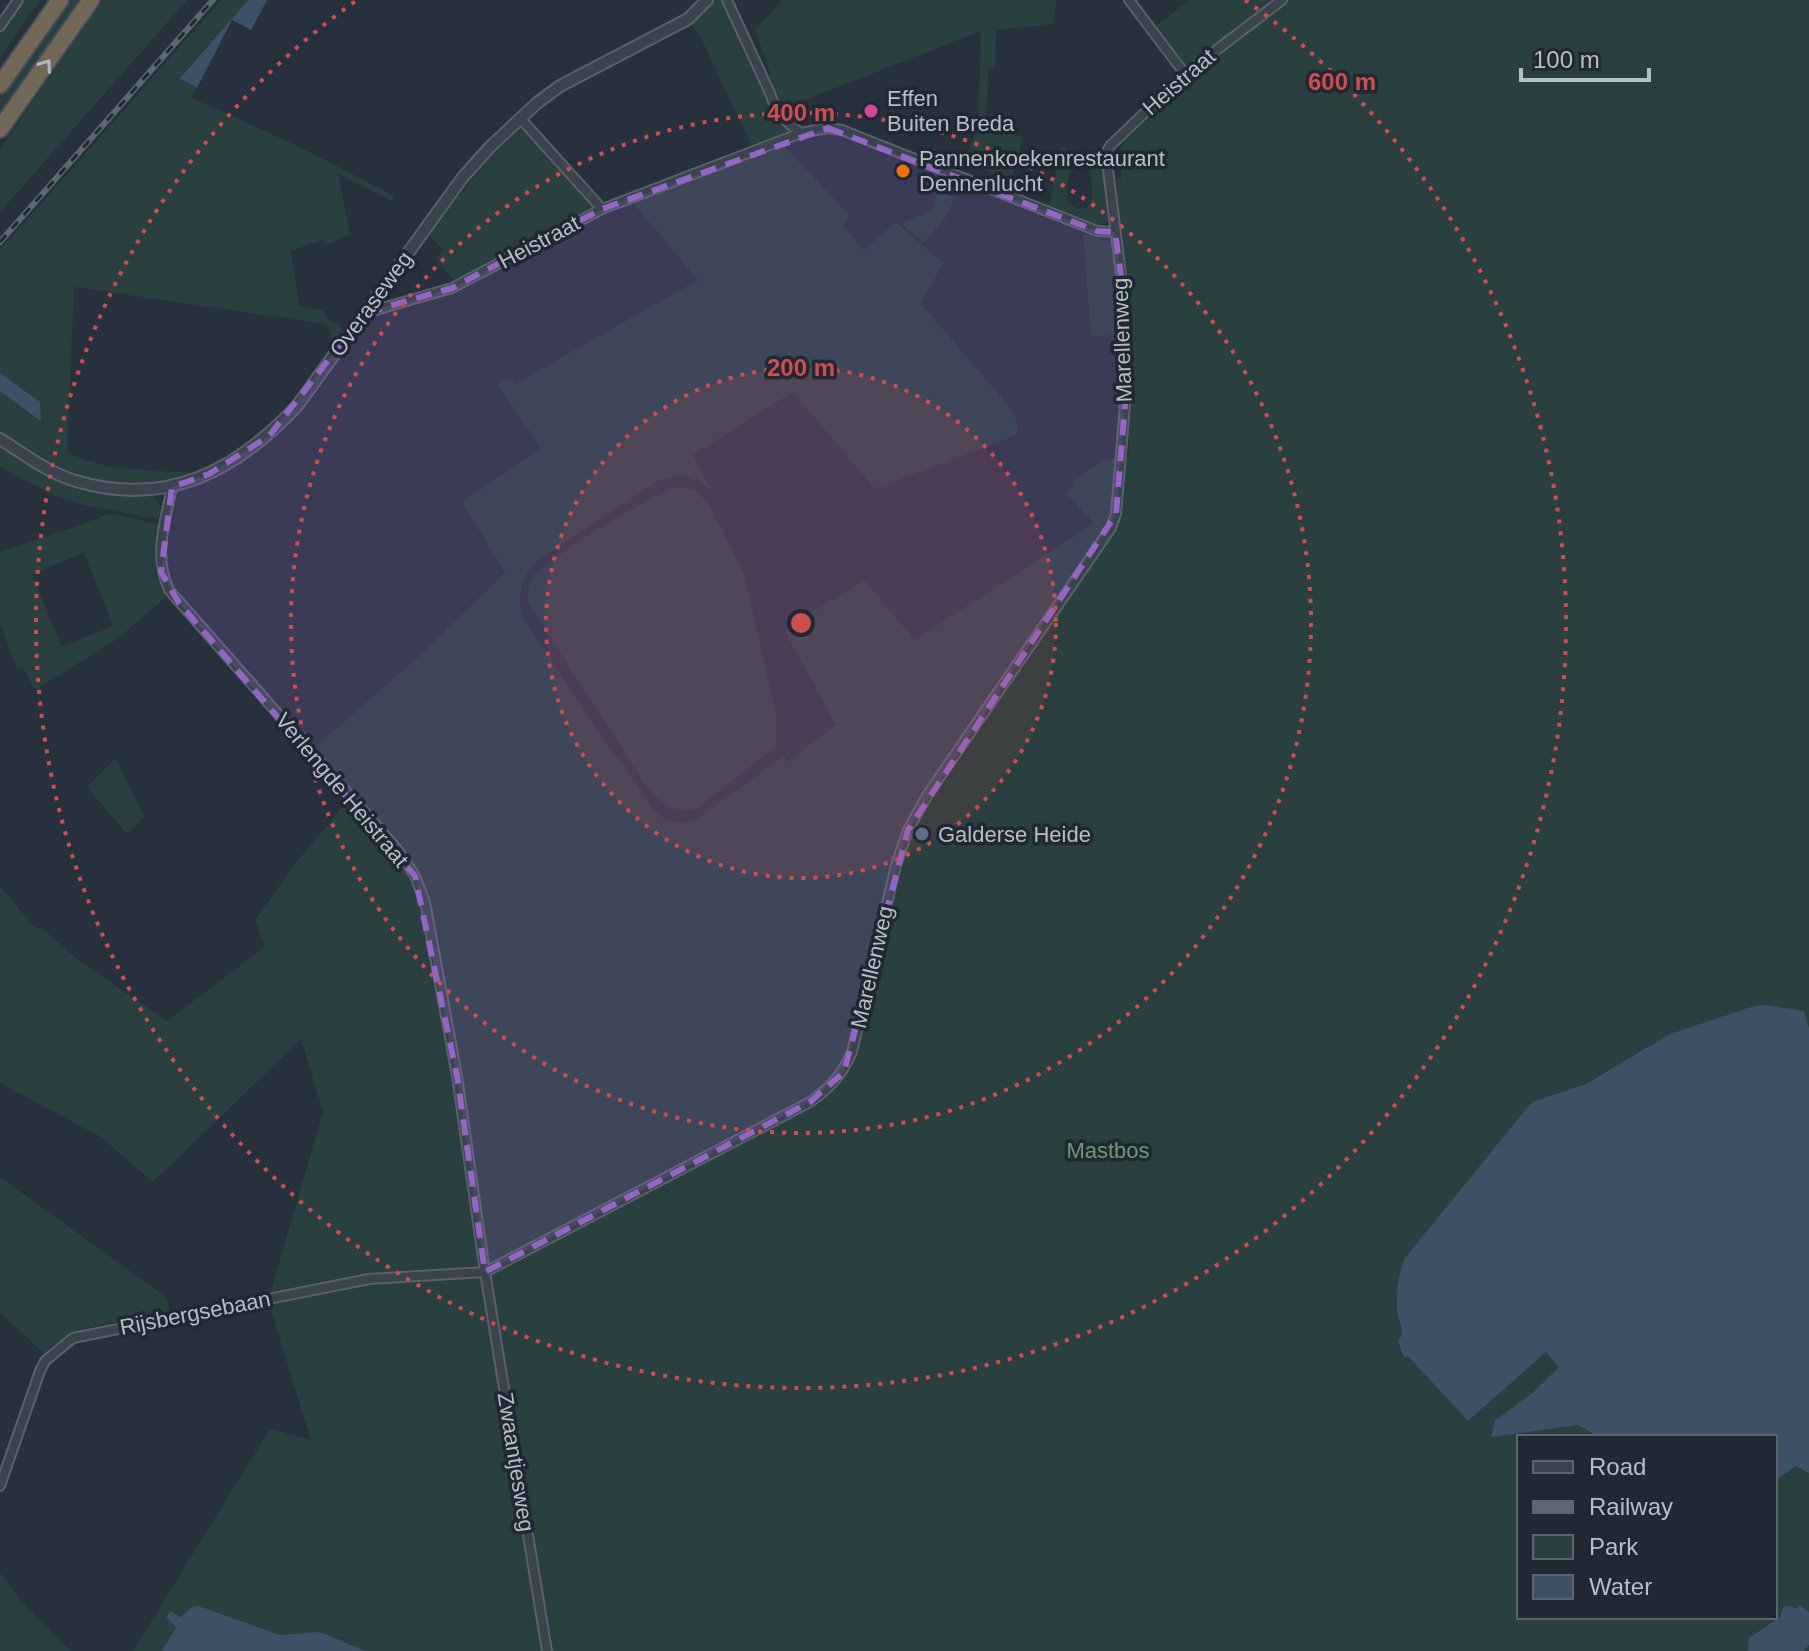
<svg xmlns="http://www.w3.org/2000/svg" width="1809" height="1651" viewBox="0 0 1809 1651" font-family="Helvetica,sans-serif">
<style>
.green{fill:#2a3f3f;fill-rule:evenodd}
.water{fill:#3e5065}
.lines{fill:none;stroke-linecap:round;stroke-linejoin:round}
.minor-casing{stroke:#58616b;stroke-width:12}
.tertiary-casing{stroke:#58616b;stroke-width:14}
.motorway-casing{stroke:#454e58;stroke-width:20}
.minor{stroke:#3a434e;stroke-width:8}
.tertiary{stroke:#3a434e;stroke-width:10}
.motorway{stroke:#736758;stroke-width:16}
.rail-casing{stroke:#5d6774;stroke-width:6}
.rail{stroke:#1f2833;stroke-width:3;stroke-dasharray:9;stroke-linecap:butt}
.oneway{stroke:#b0b5bd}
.marked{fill:#9366c3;fill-opacity:0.2;stroke:#9366c3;stroke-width:6;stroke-dasharray:16 10;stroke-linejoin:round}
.ring{fill:none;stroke:#ce4e50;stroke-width:4;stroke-dasharray:4 8}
.hotel-dot{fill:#d1479c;stroke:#1f2833;stroke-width:3}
.food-dot{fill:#e8710a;stroke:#1f2833;stroke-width:3}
.service-dot{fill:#5c6f8a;stroke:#1f2833;stroke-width:3}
.labels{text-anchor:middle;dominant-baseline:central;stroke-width:7;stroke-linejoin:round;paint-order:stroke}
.street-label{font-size:22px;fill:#b7bec8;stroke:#1f2833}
.poi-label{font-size:22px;fill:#b7bec8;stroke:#1f2833;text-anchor:start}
.park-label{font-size:22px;fill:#709777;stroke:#1f2833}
.centre{fill:#ce4e50;stroke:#1f2833;stroke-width:4}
.ring-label{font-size:24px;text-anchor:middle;font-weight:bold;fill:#ce4e50;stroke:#1f2833;stroke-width:7;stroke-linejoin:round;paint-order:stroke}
</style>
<rect width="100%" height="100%" fill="#27313d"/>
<path class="green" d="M23,0H40L0,57V34Z
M69,0H83L0,115V97Z
M103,0H187L0,212V149Z
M221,0H248L180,77L197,88L192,98L300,147L394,196L392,201L338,174L350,234L326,245L322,240L291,251L299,306L322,310L329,320L339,324L342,331L335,345L328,348L331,333L326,324L74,287L67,452C109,473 155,471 201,472C186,477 168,485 152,486C95,490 46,462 0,432V250Z
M713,0H722L778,118L797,133L752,147L703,42L690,21Z
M783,0H1056L1057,1L1053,24L996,30L995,67L989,68L986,118L978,117L981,31L782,109L755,29Z
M1189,0H1809V1651H365L326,1634L317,1632L280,1635L199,1606L180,1617L170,1611L176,1627L162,1651H133L270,1429L311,1440L268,1301L323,1112L301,1039L153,1182L101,1137L0,1083V886L33,926L44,930L78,960L167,1021L265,947L255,920L295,864L344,805L342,786L314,748L414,661L505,573L462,502L541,448L497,383L511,378L515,384L698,280L633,203L784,146L850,216L843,226L864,250L896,222L943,263L921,304L1014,412L1018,428L1017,435L875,489L793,392L693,455L712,492C695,475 680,472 658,481L537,561C521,578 518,591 521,614L610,750C631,767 646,817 674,822C680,823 688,821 694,821L784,756L787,762L836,725L784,630L864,580L915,640L1094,523L1066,493L1074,486L1072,483L1102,460L1126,457L1129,452L1116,177L1121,179V162L1115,158L1126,139L1194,75L1151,30ZM1519,1437H1775V1617H1519Z
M978,126L1023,137L1011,181L964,161Z
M521,128L594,208L455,281L435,259L443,251L428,233L490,158Z
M1062,147L1071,152C1074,170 1064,185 1068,202L1077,209L1087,208C1098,193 1086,168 1091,150L1104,154L1108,221L1098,226L1049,208L1059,152Z
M938,192L955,198L945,218L923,243L902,224L933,209Z
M1083,234L1114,243L1120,334L1094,337L1091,334Z
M0,447C20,458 40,473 61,482C90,494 122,496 154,496L161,507L159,519L88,506L55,496L0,467Z
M679,487L695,490L708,503L744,573L777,719L776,741L773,749L695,810C673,813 661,803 647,787L529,604C528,596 527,587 531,580C544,559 653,493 679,487Z
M106,513L159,524L155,571L165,598L117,639L35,690L23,667L17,670L0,623V552L100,518ZM84,552L113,626L62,647L32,575Z
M116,758L144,817L127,834L87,787Z
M0,1177L167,1298L170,1313C128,1321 76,1322 44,1353L0,1313Z
M0,1573L22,1602L70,1651H0Z"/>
<path class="water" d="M248,0H267L251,30L232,20L197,88L180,78Z
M0,373L40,402L41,421L0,391Z
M1765,1005L1804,1011L1809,1028V1473L1796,1466L1779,1478H1775V1437H1599L1578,1425L1491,1437L1495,1420L1530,1395L1559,1367L1546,1352L1468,1421L1408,1356L1404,1358L1398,1341C1407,1330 1398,1323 1397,1310C1396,1295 1398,1272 1405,1258L1532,1102L1586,1084L1670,1034L1751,1007Z
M1800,1605L1809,1612V1645L1803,1651H1748L1749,1638L1780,1617L1784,1606L1797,1608Z
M199,1606L280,1635L317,1632L326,1634L365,1651H162L176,1627L166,1617L170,1611L180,1617L193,1607Z"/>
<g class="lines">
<defs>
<path id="minor" d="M727,0L770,93C776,112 785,122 801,133
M1129,0L1185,74
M0,26L18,0
M520,118L602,209
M365,313L452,288L602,209L801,133L828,128L842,130L1097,231L1115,232
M172,487C165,524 153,554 169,590L397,849L415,876L425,902L457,1076L485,1272L547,1651
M0,1486L40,1371L45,1361L73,1338L369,1279L485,1272L810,1102C830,1088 842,1075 852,1052L896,865L908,830L928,794L1111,528L1116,514L1125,405L1123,291L1106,153L1110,146L1185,74L1282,0"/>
<path id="tertiary" d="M0,439C24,454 48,473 76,481C167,508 236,471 297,406L463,177L490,147L537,103L560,86L688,19L707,0"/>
<path id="motorway" d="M0,85L60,0
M0,129L91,0"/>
</defs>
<use href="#minor" class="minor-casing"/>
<use href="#tertiary" class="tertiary-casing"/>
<use href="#motorway" class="motorway-casing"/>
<use href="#minor" class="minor"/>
<use href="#tertiary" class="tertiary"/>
<use href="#motorway" class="motorway"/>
<defs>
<path id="rail" d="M0,242L213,0"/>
</defs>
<use href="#rail" class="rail-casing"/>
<use href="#rail" class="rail"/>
</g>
<defs><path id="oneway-chevron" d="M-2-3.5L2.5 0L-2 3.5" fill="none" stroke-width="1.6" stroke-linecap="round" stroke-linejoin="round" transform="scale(2)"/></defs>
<use class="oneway" href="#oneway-chevron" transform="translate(46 65) rotate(-55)"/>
<path class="marked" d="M828,128L1097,231L1115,232L1123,291L1125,405L1116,514L908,830L844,1072L810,1102L485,1272L457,1076L415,876L179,603L161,572L172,487L209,474L269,436L365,313L452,288L602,209Z"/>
<circle cx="801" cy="623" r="255" fill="#ce4e50" fill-opacity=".12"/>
<g class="ring">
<circle cx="801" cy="623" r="255"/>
<circle cx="801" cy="623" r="510"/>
<path d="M1245 0A765 765 0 1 1 357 0"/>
</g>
<circle class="hotel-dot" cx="871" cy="111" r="8"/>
<circle class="food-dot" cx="903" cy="171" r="8"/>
<circle class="service-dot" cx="922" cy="834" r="8"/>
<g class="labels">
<g class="street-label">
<text transform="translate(1179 82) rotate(-41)">Heistraat</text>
<text transform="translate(539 242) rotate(-28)">Heistraat</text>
<text transform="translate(371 304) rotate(-54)">Overaseweg</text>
<text transform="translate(1122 340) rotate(-92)">Marellenweg</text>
<text transform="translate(342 790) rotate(50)">Verlengde Heistraat</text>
<text transform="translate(872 967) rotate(-77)">Marellenweg</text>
<text transform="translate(195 1313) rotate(-11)">Rijsbergsebaan</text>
<text transform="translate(516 1462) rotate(81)">Zwaantjesweg</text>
</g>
<g class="poi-label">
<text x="887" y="98">Effen<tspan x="887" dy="25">Buiten Breda</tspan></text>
<text x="919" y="158">Pannenkoekenrestaurant<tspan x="919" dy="25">Dennenlucht</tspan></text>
<text x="938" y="834">Galderse Heide</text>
</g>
<g class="park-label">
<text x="1108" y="1150">Mastbos</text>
</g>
</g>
<circle cx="801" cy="623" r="12" class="centre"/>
<g class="ring-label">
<text x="1342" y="90">600 m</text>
<text x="801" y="121">400 m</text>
<text x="801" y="376">200 m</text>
</g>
<rect x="1517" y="1435" width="260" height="184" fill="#1f2833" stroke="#5c646f" stroke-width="2"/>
<rect x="1533" y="1461" width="40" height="12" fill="#3a434e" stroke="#5c646f" stroke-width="2"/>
<text x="1589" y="1475" font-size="24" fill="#b7bec8">Road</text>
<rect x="1533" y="1501" width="40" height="12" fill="#5d6774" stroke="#5c646f" stroke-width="2"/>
<text x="1589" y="1515" font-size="24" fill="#b7bec8">Railway</text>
<rect x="1533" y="1535" width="40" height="24" fill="#2a3f3f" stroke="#5c646f" stroke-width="2"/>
<text x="1589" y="1555" font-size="24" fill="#b7bec8">Park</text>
<rect x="1533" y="1575" width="40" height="24" fill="#3e5065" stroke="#5c646f" stroke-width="2"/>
<text x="1589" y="1595" font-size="24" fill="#b7bec8">Water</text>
<path d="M1521 68v12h128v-12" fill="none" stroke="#b7bec8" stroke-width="4"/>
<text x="1533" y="68" font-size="24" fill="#b7bec8" stroke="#1f2833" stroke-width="6" paint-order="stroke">100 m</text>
</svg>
